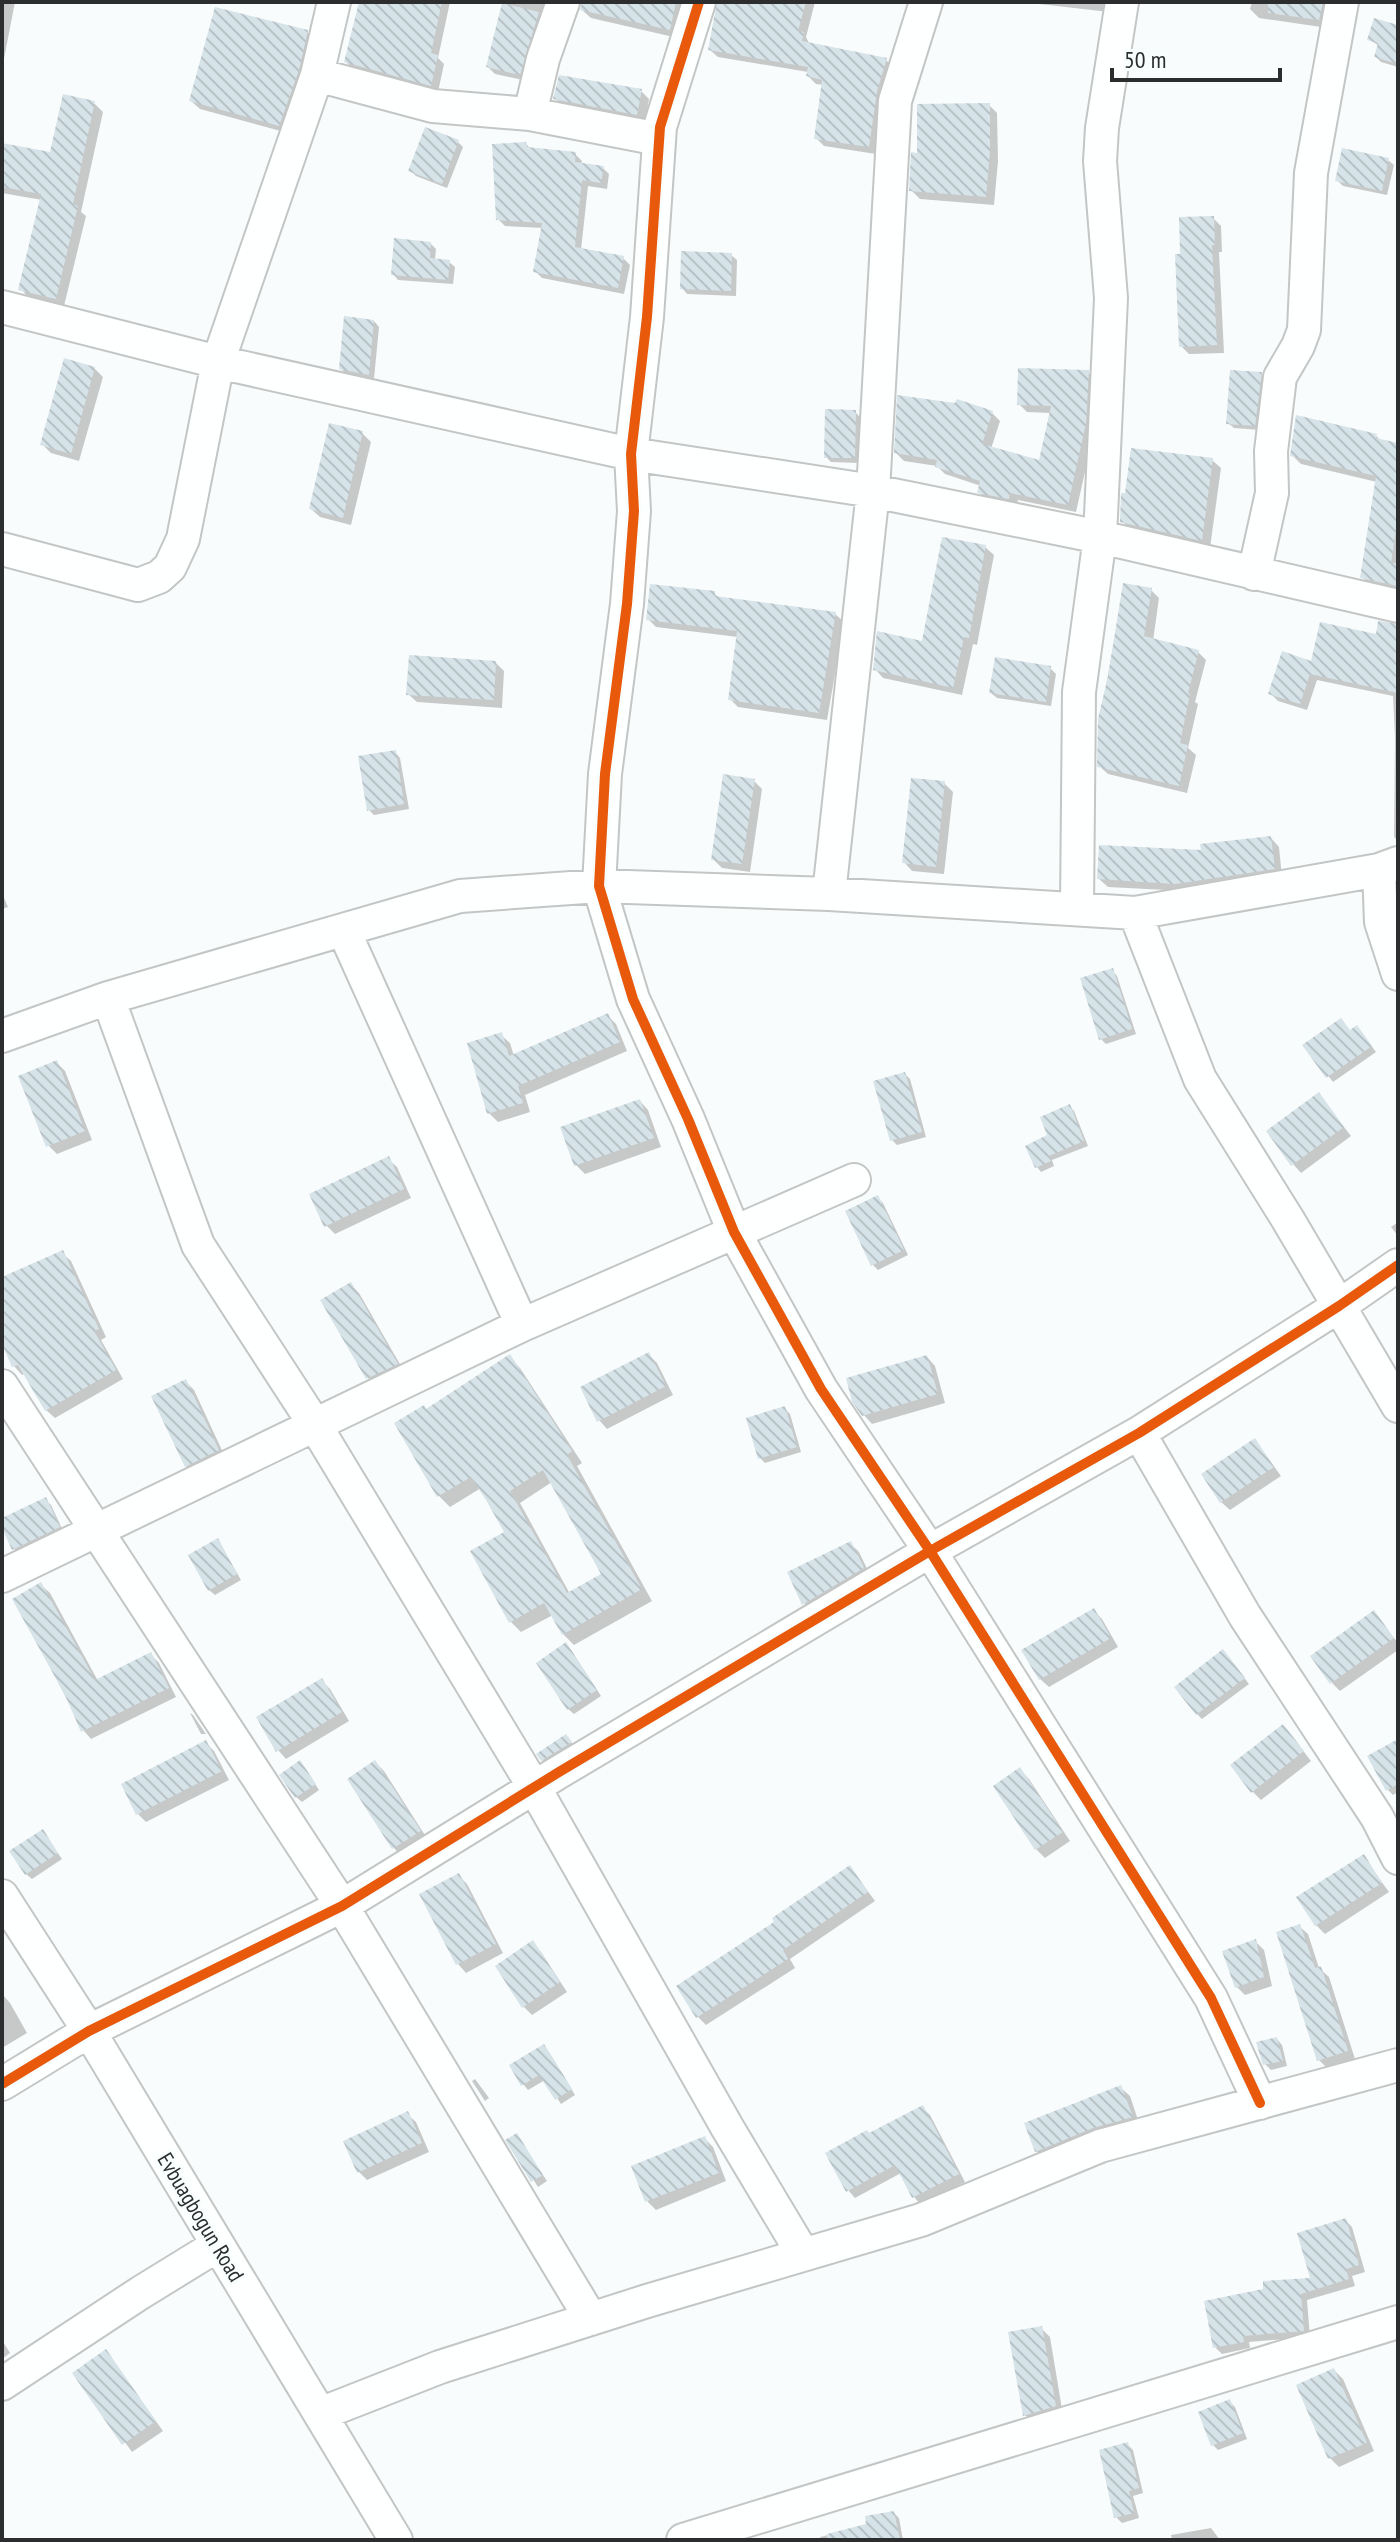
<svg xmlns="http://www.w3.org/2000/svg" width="1400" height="2542" viewBox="0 0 1400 2542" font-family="'PT Sans Narrow',sans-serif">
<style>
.shadow{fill:#0003;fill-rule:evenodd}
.building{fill:url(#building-back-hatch);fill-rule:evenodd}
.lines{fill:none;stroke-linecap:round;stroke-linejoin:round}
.minor-casing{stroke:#c4c6c6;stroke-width:36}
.minor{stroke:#feffff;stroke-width:32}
.cycleway-casing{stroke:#f8fdfd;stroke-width:15}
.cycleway{stroke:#e8590c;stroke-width:10}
.labels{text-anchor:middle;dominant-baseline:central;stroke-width:6;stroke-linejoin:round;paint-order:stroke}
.street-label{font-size:22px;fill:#2c2d2e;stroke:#f8fdfd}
</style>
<defs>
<pattern id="building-back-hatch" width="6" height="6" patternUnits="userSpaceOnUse" patternTransform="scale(2)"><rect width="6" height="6" fill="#d6e3e9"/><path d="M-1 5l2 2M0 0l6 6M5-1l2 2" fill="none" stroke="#b8c3c8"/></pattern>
</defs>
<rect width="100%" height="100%" fill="#f9fcfc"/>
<path class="shadow" d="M2,2H15L2,69Z
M361,2H450L438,58L444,64L438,92L353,69L346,62Z
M504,2H548L527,81L495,74L488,67Z
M583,2H686L678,38L591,18L582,10Z
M725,2H815L806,37L810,45L886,60L894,68L876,154L824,146L816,138L824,85L816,84L808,76V72L718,57L710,50Z
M1022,2H1112L1109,12Z
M1252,2H1335L1328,28L1259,18L1250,9Z
M1398,27V67L1381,62L1376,57L1379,46L1369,39Z
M307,32L316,41L288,133L200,109L191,101Z
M641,91L649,99L645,123L564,107L555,98Z
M94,103L103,112L81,212L86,216L64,306L29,298L21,289L42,200L2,193V145L52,155Z
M989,105L997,113L998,161L994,205L920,199L911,190L919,155Z
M458,142L463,147L447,188L416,176L411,171Z
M526,144L532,150L575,154L582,161L581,165L603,168L609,174L607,189L588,186L581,250L623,258L630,265L624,294L542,278L535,271L543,228L505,226L498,219Z
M1388,160L1394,165L1387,195L1343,186L1337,180Z
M1213,218L1221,226L1222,252H1219L1224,353L1189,354L1181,346L1182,256Z
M430,243L436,249L435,260L449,262L455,267L453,284L398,280L393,274Z
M731,255L737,260L736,296L687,294L682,288Z
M374,321L379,327L374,379L346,374L341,369Z
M94,368L103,377L79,461L51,453L42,444Z
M1088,372L1096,380L1094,432L1076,512L1018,500L1017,506L987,500L979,492L981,486L945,474L937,466L904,461L896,453L992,413L1000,421L991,449L1040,462L1051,413L1027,412L1019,404Z
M1261,374L1266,380L1260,430L1234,428L1228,423Z
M855,412L861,418L860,463L831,462L826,457Z
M362,433L371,442L351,525L320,517L311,509Z
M1376,436L1382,441L1398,445V580L1396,591L1371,586L1362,577L1377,482L1301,464L1292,455Z
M1212,460L1221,468L1210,548L1131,530L1122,521Z
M985,547L994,555L977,645L973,644L962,695L883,678L875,669L924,643Z
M1124,586L1151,590L1159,598L1153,641L1198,652L1206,660L1195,702L1198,704L1188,748L1196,755L1187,793L1108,774L1099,766L1100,720Z
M714,593L719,598L835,614L844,622L827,720L738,707L730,699L738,637L656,627L648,619Z
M1398,628V841L1394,837L1395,738L1393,696L1317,680L1307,710L1278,701L1270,693L1313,664Z
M496,663L504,671L502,708L417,702L408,694Z
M1050,668L1056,674L1051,706L997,698L991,693Z
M395,752L400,758L409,809L374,815L369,810Z
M754,781L762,789L750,872L722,868L713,859Z
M944,783L953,792L944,874L912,871L904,862Z
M1271,838L1279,847L1282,877L1185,891L1108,887L1099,879Z
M2,893L8,907L2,909Z
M1112,970L1117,976L1136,1034L1106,1044L1101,1039Z
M607,1015L616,1024L627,1051L525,1095L530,1112L498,1122L489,1113L501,1035L510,1043L514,1056Z
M1357,1027L1376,1052L1333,1082L1305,1045L1351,1032Z
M57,1063L65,1071L92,1140L57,1154L48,1145Z
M905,1074L910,1079L926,1137L897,1145L892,1140Z
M1319,1095L1351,1136L1301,1173L1293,1164Z
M640,1101L648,1110L661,1147L585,1174L576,1165Z
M1070,1107L1074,1111L1088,1146L1052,1160L1054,1166L1041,1172L1037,1167L1050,1136Z
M388,1159L397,1167L411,1198L335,1234L326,1225Z
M877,1197L883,1203L908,1255L878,1270L873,1265Z
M1398,1222V1236L1391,1227Z
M62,1253L71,1261L106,1337L101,1340L123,1379L55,1418L46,1410L26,1373L22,1375L14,1366L2,1339V1279Z
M351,1285L359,1293L405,1373L377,1386L368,1378Z
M648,1354L657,1363L673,1395L607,1429L599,1420Z
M509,1357L520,1368L582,1463L577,1466L652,1601L574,1645L563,1634L553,1615L521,1632L510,1621L507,1533L481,1488L450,1507L439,1496L426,1411ZM552,1482L603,1575L570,1594L520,1503Z
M927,1357L935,1366L945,1403L872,1424L864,1415Z
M186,1382L194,1390L226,1459L195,1474L186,1466Z
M785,1409L790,1414L801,1452L765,1463L760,1458Z
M1255,1440L1281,1476L1230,1510L1221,1502Z
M46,1500L51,1505L64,1533L19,1554L14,1549L2,1520Z
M218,1540L241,1580L215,1595L209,1590Z
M850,1543L859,1552L871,1577L812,1612L804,1603Z
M41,1585L50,1593L98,1681L151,1655L159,1663L176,1697L91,1739L83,1730L15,1600Z
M1093,1610L1102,1619L1118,1647L1049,1687L1040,1679Z
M1374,1613L1398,1643V1650L1340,1691L1332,1683Z
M571,1650L601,1696L574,1714L568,1709Z
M1228,1657L1249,1684L1202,1719L1197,1714Z
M321,1680L330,1689L349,1721L286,1759L278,1750Z
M190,1713L193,1715L206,1734H201Z
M1291,1735L1311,1761L1261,1800L1252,1791Z
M1398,1741V1792L1393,1795L1388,1790Z
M571,1742L575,1748L547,1765L542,1760Z
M206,1743L214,1751L229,1780L146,1822L138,1814Z
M375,1762L384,1771L428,1840L402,1857L394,1848L349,1779Z
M305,1768L319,1790L302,1802L296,1797Z
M1020,1770L1029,1779L1070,1841L1045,1858L1036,1849Z
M43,1832L62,1859L32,1879L26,1874Z
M1363,1856L1389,1892L1325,1934L1316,1925Z
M850,1867L875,1901L790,1959L795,1968L706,2025L698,2017L777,1923Z
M458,1875L467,1884L503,1953L466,1973L458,1964L421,1895Z
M1299,1926L1308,1934L1319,1968L1329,1977L1355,2059L1328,2069L1319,2060Z
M1255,1941L1264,1950L1272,1986L1245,1995L1236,1986Z
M532,1943L541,1952L567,1992L532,2015L523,2006Z
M2,1994L10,2003L27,2033L2,2048Z
M1277,2039L1282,2045L1287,2066L1271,2070L1265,2064Z
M549,2052L575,2095L561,2104L545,2080L528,2090L523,2084Z
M475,2079L489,2098L485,2101L472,2081Z
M1121,2088L1130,2096L1140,2126L1045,2160L1036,2151Z
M923,2108L930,2115L965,2182L921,2205L914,2197L901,2173L855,2198L848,2190L870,2135Z
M407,2114L416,2122L429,2152L367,2180L359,2172Z
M516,2135L547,2181L538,2187L508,2140Z
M704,2138L713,2147L726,2181L656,2210L647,2201L633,2167Z
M1345,2220L1352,2227L1365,2272L1352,2276L1355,2286L1307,2300L1310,2337L1249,2342L1250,2348L1222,2354L1215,2347L1313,2279Z
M1041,2328L1050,2337L1063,2415L1033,2423L1025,2415Z
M2,2340L10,2353L2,2359Z
M106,2352L163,2431L132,2452L75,2374Z
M1334,2370L1343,2379L1374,2451L1339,2467L1330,2458L1299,2386Z
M1230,2402L1235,2407L1247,2439L1218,2450L1213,2445Z
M1128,2445L1133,2450L1143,2493L1133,2496L1139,2518L1122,2523L1116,2517Z
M894,2513L899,2518L903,2540H820V2537L869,2525Z
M1211,2528L1220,2540H1172L1171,2535Z"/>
<path class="building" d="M359,2H442L431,53L438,55L431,86L344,62Z
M582,2H676L670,30L580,10Z
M717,2H806L798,31L804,32L802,41L887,58L877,91L869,147L814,139L822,80L806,76L808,67L708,50Z
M1268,2H1323L1319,20L1268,13Z
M502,3L539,12L520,75L486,67Z
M215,7L308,30L299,70L279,126L189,101Z
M1374,18L1398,25V64L1374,57L1378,43L1367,40Z
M559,75L642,89L637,115L553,99Z
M63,94L95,101L73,204L78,206L56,299L18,290L41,194L2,187V143L50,152Z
M990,103V151L986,197L909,191L911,152L917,153V104Z
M425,127L459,140L442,184L408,171Z
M526,142L527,147L576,152L575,162L604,166L601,183L582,180L575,247L624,256L618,288L533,272L542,223L496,220L492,144Z
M1342,148L1389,158L1382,191L1335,181Z
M1214,216L1215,245H1212L1217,345L1179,347L1175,254H1180L1179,217Z
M394,238L431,242L430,258L450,260L448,280L391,275Z
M681,251L732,253L731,291L680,289Z
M344,316L374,320L369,375L339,369Z
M64,358L95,367L71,454L40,445Z
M1018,368L1089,370L1086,423L1068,505L1010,493L1009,499L977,493L980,481L935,467L937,460L894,453L897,395L955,403L957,399L993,411L982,444L1039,460L1051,406L1017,405Z
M1230,370L1262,372L1255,426L1226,424Z
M825,409L856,410L855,458H824Z
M1296,415L1377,434L1376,438L1398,443V517L1391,563H1398V586L1360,578L1376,476L1290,456Z
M329,423L363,431L343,518L309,509Z
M1131,448L1213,458L1202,541L1120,522L1121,493H1125Z
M942,537L986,545L969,638L964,637L953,688L873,670L877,631L922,641Z
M1123,583L1152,588L1144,636L1199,650L1188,693L1190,694L1180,743L1188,745L1179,786L1097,767L1098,719L1108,676Z
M650,584L715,591V596L836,612L819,713L728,700L737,631L646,620Z
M1378,621L1398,624V693L1310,674L1300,704L1268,694L1282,651L1311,661L1320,622L1376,634Z
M409,655L496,661L494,700L406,695Z
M995,657L1051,666L1046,702L989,693Z
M396,750L404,804L367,811L358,756Z
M723,774L755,779L742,864L711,860Z
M911,778L945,781L936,867L902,863Z
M1271,836L1275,869L1175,884L1097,879L1099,845L1201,850L1200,844Z
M1113,968L1132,1029L1099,1040L1080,978Z
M608,1013L620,1042L518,1086L523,1103L487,1114L467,1043L502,1032L509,1056Z
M1341,1018L1350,1030L1357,1025L1372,1046L1326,1078L1302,1045Z
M57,1060L85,1131L46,1147L18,1076Z
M905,1072L922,1132L890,1141L873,1081Z
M1319,1092L1344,1127L1291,1166L1266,1131Z
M640,1099L654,1138L574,1166L560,1127Z
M1070,1104L1084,1141L1049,1156L1051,1161L1035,1168L1025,1146L1047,1135L1040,1117Z
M389,1156L404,1189L324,1227L309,1194Z
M878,1195L904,1250L871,1266L845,1211Z
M63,1250L99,1329L94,1331L116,1370L45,1411L18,1365L12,1367L2,1344V1277Z
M351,1282L398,1364L366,1379L320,1300Z
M649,1352L666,1386L597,1422L580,1387Z
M510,1354L572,1451L567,1455L642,1589L562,1635L544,1603L509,1623L470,1551L504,1532L486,1500L471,1477L437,1497L394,1423L424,1405L426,1409ZM543,1470L601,1574L567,1593L510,1491Z
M927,1355L938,1394L862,1416L852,1402L846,1378Z
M186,1379L219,1450L185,1467L151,1396Z
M785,1406L797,1447L758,1459L746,1418Z
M1255,1438L1274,1467L1220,1503L1201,1474Z
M46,1497L60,1527L12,1550L2,1528V1518Z
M218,1538L237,1574L208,1591L188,1555Z
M851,1541L864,1568L802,1605L787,1572Z
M41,1582L95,1680L151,1652L169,1688L81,1732L65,1695L12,1599Z
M1094,1608L1111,1638L1039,1680L1021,1650Z
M1374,1610L1394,1638L1330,1684L1310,1656Z
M566,1642L597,1690L567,1710L536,1663Z
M1223,1649L1245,1678L1196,1715L1174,1687Z
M322,1678L342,1712L276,1752L256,1717Z
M1283,1724L1304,1751L1251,1793L1230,1765Z
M566,1734L572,1742L541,1761L536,1754Z
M1398,1739V1784L1386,1791L1367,1756Z
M206,1740L222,1771L136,1815L121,1784Z
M300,1760L316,1784L295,1798L279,1775Z
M375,1760L421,1831L392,1849L347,1779Z
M1020,1767L1063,1832L1035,1850L993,1786Z
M43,1829L58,1853L25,1875L9,1851Z
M1364,1854L1382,1883L1315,1926L1296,1897Z
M850,1865L868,1892L783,1950L788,1959L696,2018L676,1986L774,1922L772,1918Z
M459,1873L496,1944L456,1965L419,1894Z
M1300,1924L1315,1968L1321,1966L1348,2051L1317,2061L1276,1932Z
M1256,1939L1264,1977L1235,1988L1222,1951Z
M533,1940L560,1982L522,2008L495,1966Z
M1277,2037L1283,2061L1263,2065L1256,2042Z
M544,2044L572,2089L555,2100L539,2075L521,2086L509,2065Z
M1121,2085L1133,2117L1093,2128L1035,2152L1024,2123Z
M923,2105L959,2174L912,2198L895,2165L846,2192L825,2153L867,2130L869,2133Z
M408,2111L422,2143L357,2173L343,2141Z
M517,2133L543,2175L531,2182L505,2140Z
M705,2136L719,2173L645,2202L631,2166Z
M1346,2218L1359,2265L1346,2269L1349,2279L1301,2294L1304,2331L1243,2336L1244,2342L1213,2348L1204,2301L1263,2289V2281L1310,2278L1297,2233Z
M1042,2326L1056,2406L1023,2416L1008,2332Z
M106,2349L156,2421L122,2445L72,2373Z
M1334,2368L1367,2443L1328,2459L1296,2385Z
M1230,2399L1243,2433L1211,2446L1198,2412Z
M1128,2442L1139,2488L1129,2491L1134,2513L1114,2518L1099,2450Z
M894,2511L900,2540H827V2534L866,2524L865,2516Z"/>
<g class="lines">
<defs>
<path id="minor" d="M699,2L660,127L647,317L631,454L634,511L627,604L605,774L599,886L633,999L688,1119L734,1232L821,1389L930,1551L1211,1998L1260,2103
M317,75L433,106L530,114L543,59L563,2
M530,114L659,139
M2,307L218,362L631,454L873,491L1100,537L1398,606
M2,549L138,585L159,577L170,567L183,539L218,362L317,75L334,2
M1254,574L1272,493L1271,451L1280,377L1298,346L1304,330L1311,173L1342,2
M1379,870L1381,922L1398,974
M829,894L873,491L895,101L926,2
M1077,908L1079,692L1100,537L1111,298L1100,161L1102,128L1122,2
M1135,913L1200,1079L1287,1218L1398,1406
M344,931L522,1325
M108,998L198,1245L315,1425L534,1787L727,2127L803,2254
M2,1036L108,998L460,896L599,886L829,894L1135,913L1379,870L1398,863
M2,1386L342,1906L591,2319
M1139,1433L1245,1616L1377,1817L1398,1858
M2,1576L522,1325L854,1180
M2,1896L89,2031L396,2540
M2,2084L89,2031L342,1906L559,1772L930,1551L1139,1433L1339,1306L1398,1265
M2,2384L140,2293L218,2245
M320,2414L440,2367L647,2301L921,2220L1100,2146L1398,2065
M683,2540L1398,2322"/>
</defs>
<use href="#minor" class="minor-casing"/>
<use href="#minor" class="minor"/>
<defs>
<path id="cycleway" d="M699,2L660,127L647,317L631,454L634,511L627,604L605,774L599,886L633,999L688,1119L734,1232L821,1389L930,1551L1211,1998L1260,2103
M2,2084L89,2031L342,1906L559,1772L930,1551L1139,1433L1339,1306L1398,1265"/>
</defs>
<use href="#cycleway" class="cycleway-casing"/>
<use href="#cycleway" class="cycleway"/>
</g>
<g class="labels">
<g class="street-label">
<text transform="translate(201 2217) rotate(59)">Evbuagbogun Road</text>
</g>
</g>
<rect width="1400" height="2542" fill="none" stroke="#2c2d2e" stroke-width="8"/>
<path d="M1112 68v12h168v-12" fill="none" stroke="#2c2d2e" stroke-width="4"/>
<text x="1124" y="68" font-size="24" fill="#2c2d2e" stroke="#f8fdfd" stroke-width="6" paint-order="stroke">50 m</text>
</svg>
